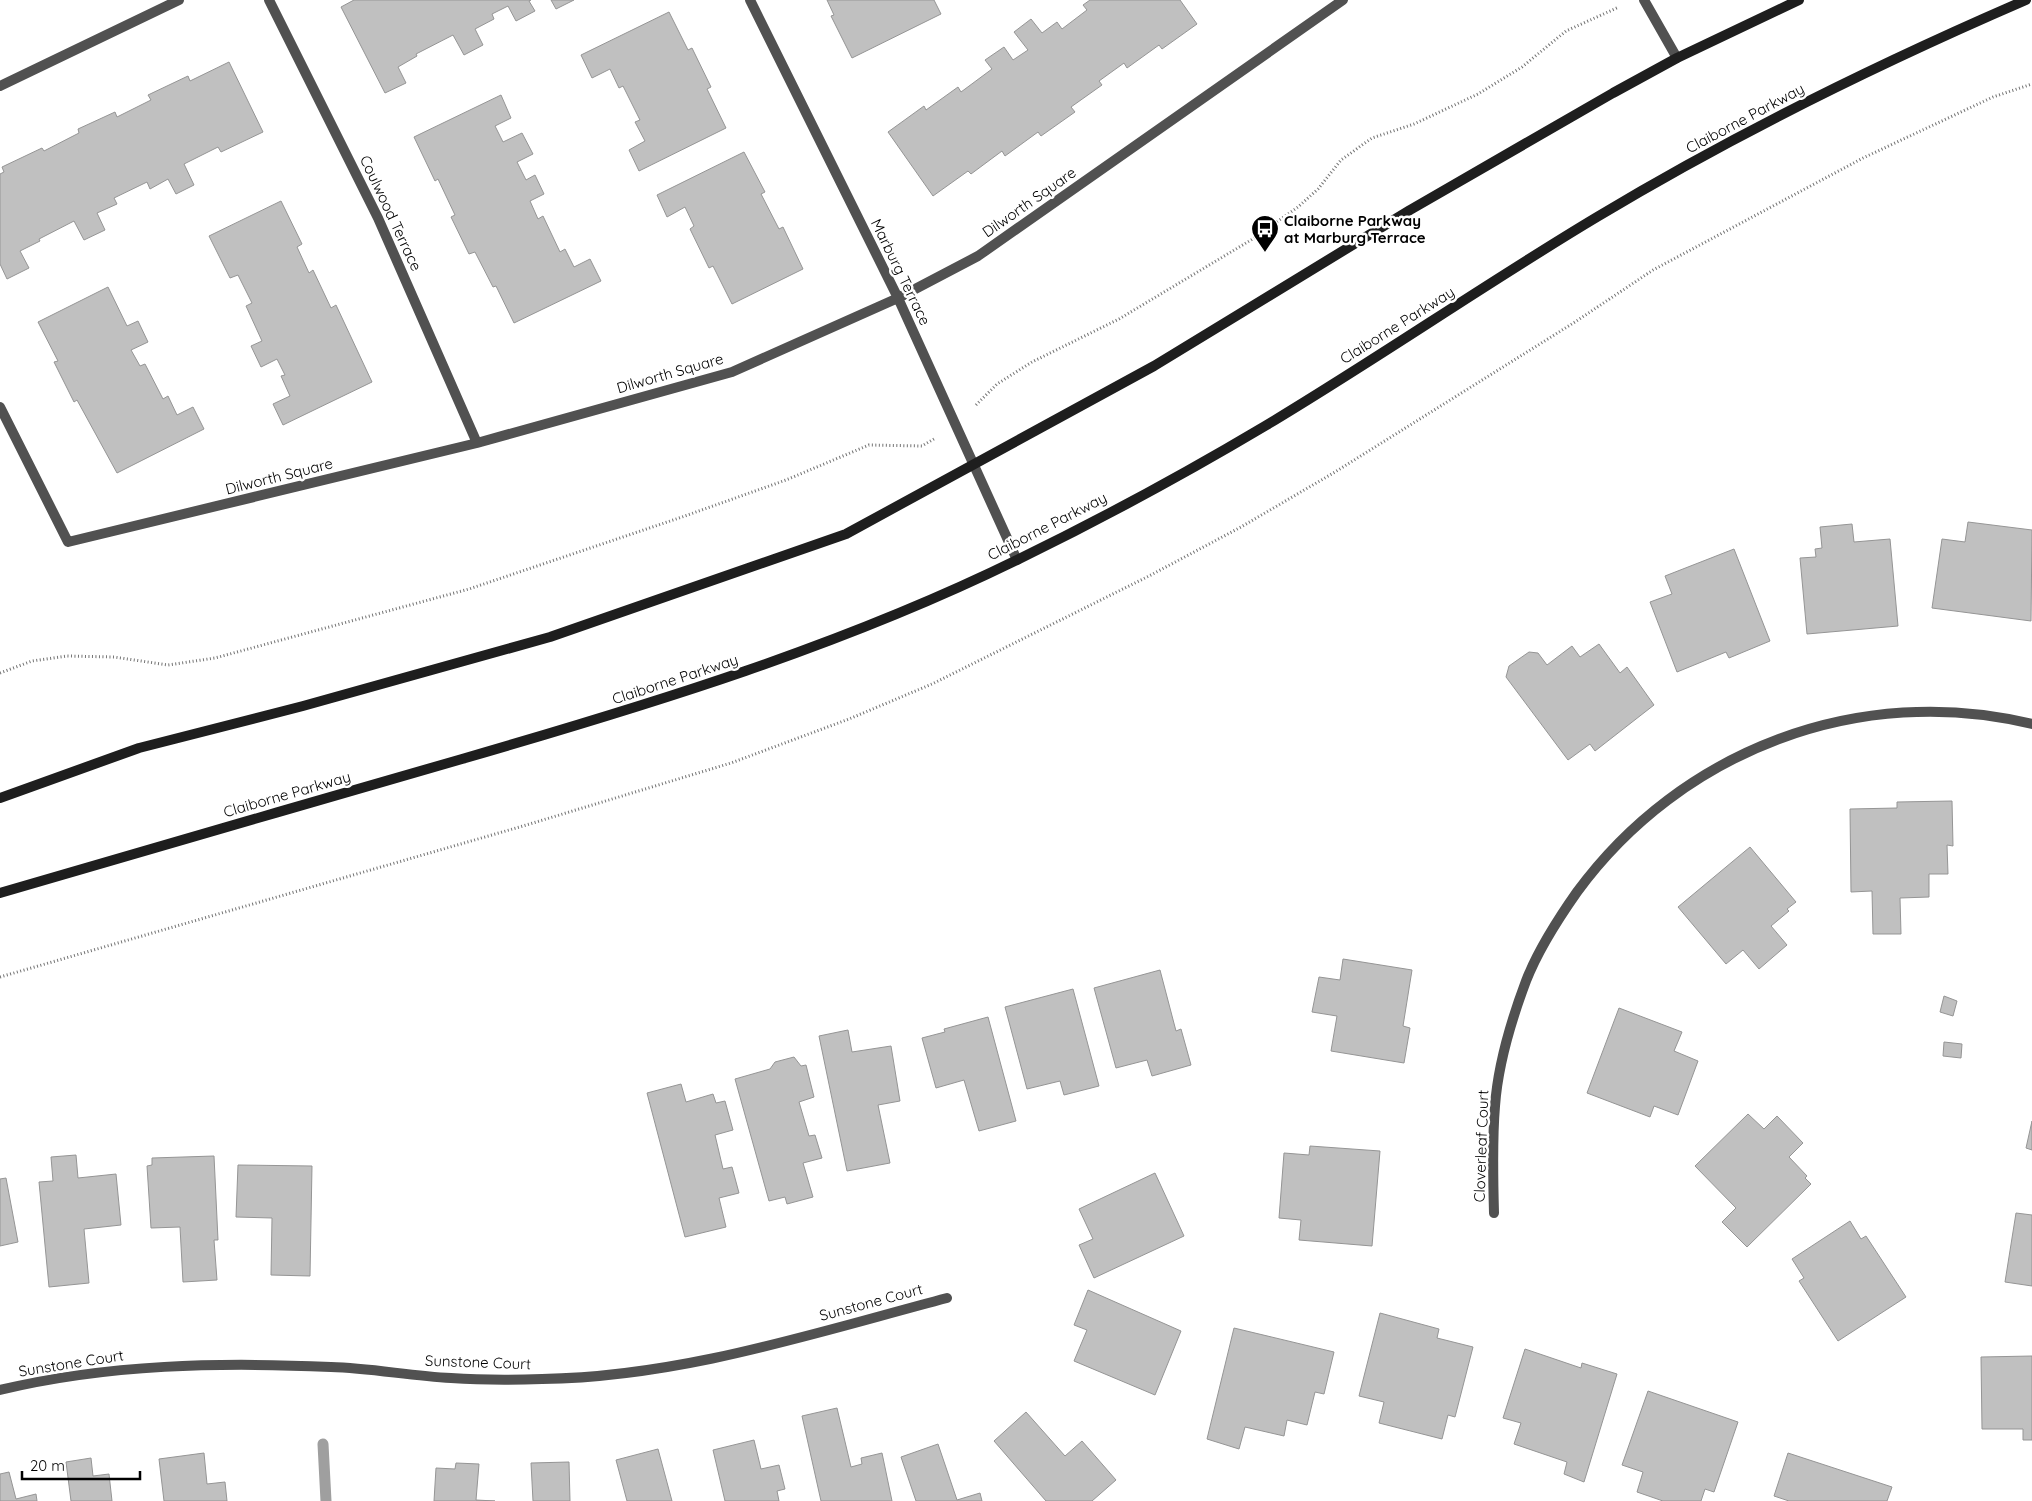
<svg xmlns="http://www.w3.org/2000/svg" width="2032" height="1501" viewBox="0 0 2032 1501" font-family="Quicksand,sans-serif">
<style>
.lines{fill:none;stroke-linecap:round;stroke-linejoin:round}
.stream{stroke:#9f9f9f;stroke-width:11}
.building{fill:#c0c0c0;stroke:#959595}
.path{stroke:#737373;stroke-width:3;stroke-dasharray:1 2.5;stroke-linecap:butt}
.street{stroke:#515151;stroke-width:10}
.secondary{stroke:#1e1e1e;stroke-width:10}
.labels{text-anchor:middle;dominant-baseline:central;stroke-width:5;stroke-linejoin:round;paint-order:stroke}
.street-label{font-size:15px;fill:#000;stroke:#fff}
.poi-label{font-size:15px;font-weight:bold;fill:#000;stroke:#fff;text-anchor:start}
</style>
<rect width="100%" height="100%" fill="#fff"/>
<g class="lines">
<path class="stream" d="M323,1444L326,1501"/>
</g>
<path class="building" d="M354,0H531L529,1L535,11L516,21L508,6L492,14L494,19L475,29L483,45L464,55L453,35L416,54L417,56L398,67L406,83L385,93L341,7Z
M551,0H574L556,9Z
M827,0H934L941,14L852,58L831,16L834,15Z
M1090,0H1180L1197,24L1162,49L1159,45L1127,68L1124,63L1099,81L1102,85L1071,107L1075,112L1041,136L1038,132L1005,156L1002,151L971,174L968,171L933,196L888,132L924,106L926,110L958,87L961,92L992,69L985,60L1004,47L1013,60L1028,50L1014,32L1031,19L1042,33L1057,22L1062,29L1087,10L1083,5Z
M669,12L688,50L692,48L711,87L707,89L726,128L639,171L629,150L645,141L635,122L640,120L623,86L619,88L610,69L592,78L581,55Z
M229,62L263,132L221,152L218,147L184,164L194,185L176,194L168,179L150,189L147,182L114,198L117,204L97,213L105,230L84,240L74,221L39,239L40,241L20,251L29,268L7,279L0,264V174L4,172L2,167L42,148L44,151L79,133L78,129L115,112L117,117L151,100L148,95L188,76L190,81Z
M501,95L511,118L495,126L503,142L522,133L533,154L517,162L526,180L535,175L544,194L530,201L538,219L543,216L560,252L565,249L574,267L590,259L601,281L514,323L496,286L493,287L475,252L469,254L451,217L455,215L438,179L435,181L414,137Z
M744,152L765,192L761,194L779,229L783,227L803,269L732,304L713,266L709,268L690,229L694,226L685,207L667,217L657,195Z
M281,201L302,244L297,247L309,273L313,270L331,308L336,305L372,382L283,425L273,404L290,396L281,376L285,375L277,359L261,367L251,346L262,341L246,306L252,303L238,275L230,278L209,236Z
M108,287L127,326L138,321L148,342L131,350L140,366L145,364L163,399L168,396L177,415L193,407L204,429L117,473L77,400L74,402L54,362L58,361L38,322Z
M1968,522L2032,530L2031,621L1932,608L1942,539L1965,542Z
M1852,524L1854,542L1890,539L1898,626L1807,634L1800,558L1816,557L1815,549L1822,548L1820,527Z
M1734,549L1770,641L1729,658L1726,652L1677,672L1650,602L1672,594L1665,576Z
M1599,644L1620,673L1627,667L1654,705L1595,751L1590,744L1568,760L1506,677L1509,666L1529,652L1538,653L1547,665L1572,646L1580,657Z
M1952,801L1953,846L1947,845L1948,874H1929V897L1900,898L1901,934H1873L1872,891L1851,892L1850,809L1897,808V802Z
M1750,847L1796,902L1787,909L1789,911L1771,926L1787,945L1759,969L1743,950L1726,964L1678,907Z
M1343,959L1412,970L1403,1026L1410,1028L1404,1063L1331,1051L1337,1016L1312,1012L1319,977L1340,980Z
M1160,970L1176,1031L1181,1029L1191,1065L1152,1076L1147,1060L1116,1068L1094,988Z
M1073,989L1099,1086L1064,1095L1060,1081L1027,1089L1005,1007Z
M1944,996L1957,1001L1953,1016L1940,1012Z
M1619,1008L1682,1032L1674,1051L1698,1061L1678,1115L1654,1106L1650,1117L1587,1093Z
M988,1017L1016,1121L979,1131L964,1080L936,1088L922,1038L945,1032L944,1029Z
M848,1030L852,1052L891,1046L900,1101L878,1105L890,1163L847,1171L819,1036Z
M1944,1042L1962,1044L1961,1058L1943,1056Z
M794,1057L801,1066L806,1065L814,1097L799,1102L809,1136L815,1135L822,1158L803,1163L813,1197L787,1204L785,1197L769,1201L735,1079L770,1069L775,1062Z
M681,1084L686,1102L713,1094L716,1103L725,1101L733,1130L715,1135L723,1169L732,1167L739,1193L719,1198L726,1227L685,1237L647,1093Z
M1748,1114L1764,1129L1777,1116L1803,1143L1789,1157L1807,1176L1805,1178L1811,1184L1747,1247L1722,1222L1736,1208L1695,1166Z
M2032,1121V1150L2026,1148Z
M1310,1146L1380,1151L1372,1246L1299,1240L1301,1220L1279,1218L1284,1153L1309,1155Z
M76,1155L78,1178L116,1174L121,1225L84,1229L89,1283L49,1287L39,1182L53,1181L51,1157Z
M214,1156L218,1240H214L217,1280L183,1282L180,1227L151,1228L147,1166L152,1165V1158Z
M238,1165L312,1166L310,1276L271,1275L272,1218L236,1217Z
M1155,1173L1184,1236L1094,1278L1079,1245L1093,1239L1079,1209Z
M6,1178L18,1242L0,1246V1179Z
M2016,1213L2032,1215V1286L2005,1282Z
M1850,1221L1861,1239L1866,1236L1906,1297L1838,1341L1799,1281L1804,1278L1792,1259Z
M1088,1290L1181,1331L1155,1395L1074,1361L1087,1330L1074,1325Z
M1380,1313L1439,1329L1437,1338L1473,1347L1455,1417L1448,1415L1442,1439L1379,1423L1384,1402L1359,1396Z
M1234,1328L1334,1352L1324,1394L1315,1392L1307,1425L1287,1420L1284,1436L1245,1427L1239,1449L1207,1439Z
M1525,1349L1581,1368L1582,1363L1617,1374L1584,1482L1564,1474L1567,1462L1514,1444L1521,1423L1503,1418Z
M2032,1356V1440H2023V1429H1982L1981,1357Z
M1648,1391L1738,1422L1714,1492L1705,1489L1701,1501H1663L1637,1492L1643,1472L1622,1465Z
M837,1408L851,1467L862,1464L861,1458L882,1453L892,1501H821L802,1416Z
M1026,1412L1065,1456L1082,1441L1116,1480L1092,1501H1046L994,1441Z
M754,1440L761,1469L779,1465L785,1489L777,1491L779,1501H725L713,1450Z
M938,1444L957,1500L980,1493L982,1501H916L901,1457Z
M658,1449L672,1501H627L616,1460Z
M204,1453L207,1484L225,1482L227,1501H164L159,1459Z
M1788,1453L1892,1487L1887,1501H1789L1774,1496Z
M91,1458L93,1476L109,1474L112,1501H71L66,1462Z
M569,1462L570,1501H533L531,1463Z
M456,1463L479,1464L476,1500L495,1501H434L436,1468L455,1469Z
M9,1472L16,1499L36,1494L37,1501H0V1474Z"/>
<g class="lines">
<path class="path" d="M976,405L997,384L1032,362L1119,319L1251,240L1298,207L1318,189L1341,160L1372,138L1414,124L1478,94L1522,67L1566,31L1619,7
M0,673L32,661L67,656L114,657L168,665L215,658L469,589L682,517L786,480L869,445L922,446L934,439
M0,977L523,826L731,763L849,719L932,684L1149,576L1241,527L1335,472L1575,322L1653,270L1863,158L1993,97L2032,84"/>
<path class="street" d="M269,0L378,218L477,443
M750,0L898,298L1017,560
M1644,0L1677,58
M0,86L179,0
M0,407L68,542L477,443L732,372L898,298L978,256L1343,0
M1494,1213C1493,1177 1492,1141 1495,1106C1498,1063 1511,1021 1526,981C1538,950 1558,919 1577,892C1681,750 1860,682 2032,724
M0,1390C108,1364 220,1362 331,1367C371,1368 410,1376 451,1378C481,1380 512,1380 542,1379C681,1377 814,1333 947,1298"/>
<path class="secondary" d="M0,798L139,748L303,706L550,637L846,534L1154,366L1410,210L1613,93L1677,58L1799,0
M0,893C154,847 308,804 462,759C652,704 842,646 1019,559C1103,518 1186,473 1265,426C1377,359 1485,284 1597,217C1735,134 1878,64 2026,0"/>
</g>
<defs>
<symbol id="bus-pin" viewBox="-11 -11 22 30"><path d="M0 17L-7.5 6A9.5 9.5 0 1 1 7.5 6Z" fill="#000" stroke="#fff"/><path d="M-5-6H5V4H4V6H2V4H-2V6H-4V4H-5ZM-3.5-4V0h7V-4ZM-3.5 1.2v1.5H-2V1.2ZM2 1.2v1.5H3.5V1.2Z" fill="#fff"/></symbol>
</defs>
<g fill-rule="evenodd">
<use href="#bus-pin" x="1249" y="213" width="32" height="43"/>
</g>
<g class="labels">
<g class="street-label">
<text transform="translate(1745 118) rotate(-28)">Claiborne Parkway</text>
<text transform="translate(1029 202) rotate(-35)">Dilworth Square</text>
<text transform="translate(391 213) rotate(65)">Coulwood Terrace</text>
<text transform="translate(901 272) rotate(64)">Marburg Terrace</text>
<text transform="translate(1397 325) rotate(-32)">Claiborne Parkway</text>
<text transform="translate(670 373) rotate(-16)">Dilworth Square</text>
<text transform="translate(279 476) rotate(-14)">Dilworth Square</text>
<text transform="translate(1047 526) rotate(-27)">Claiborne Parkway</text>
<text transform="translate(675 679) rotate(-18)">Claiborne Parkway</text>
<text transform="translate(287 794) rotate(-16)">Claiborne Parkway</text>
<text transform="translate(1481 1146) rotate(-88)">Cloverleaf Court</text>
<text transform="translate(871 1302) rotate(-15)">Sunstone Court</text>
<text transform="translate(478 1362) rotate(2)">Sunstone Court</text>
<text transform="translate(71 1363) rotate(-9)">Sunstone Court</text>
</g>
<g class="poi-label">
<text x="1284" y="220">Claiborne Parkway<tspan x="1284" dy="17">at Marburg Terrace</tspan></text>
</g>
</g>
<path d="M22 1471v8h118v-8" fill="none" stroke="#000000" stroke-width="2.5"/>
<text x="30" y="1471" font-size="15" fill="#000000" stroke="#ffffff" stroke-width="4" paint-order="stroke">20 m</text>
</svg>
